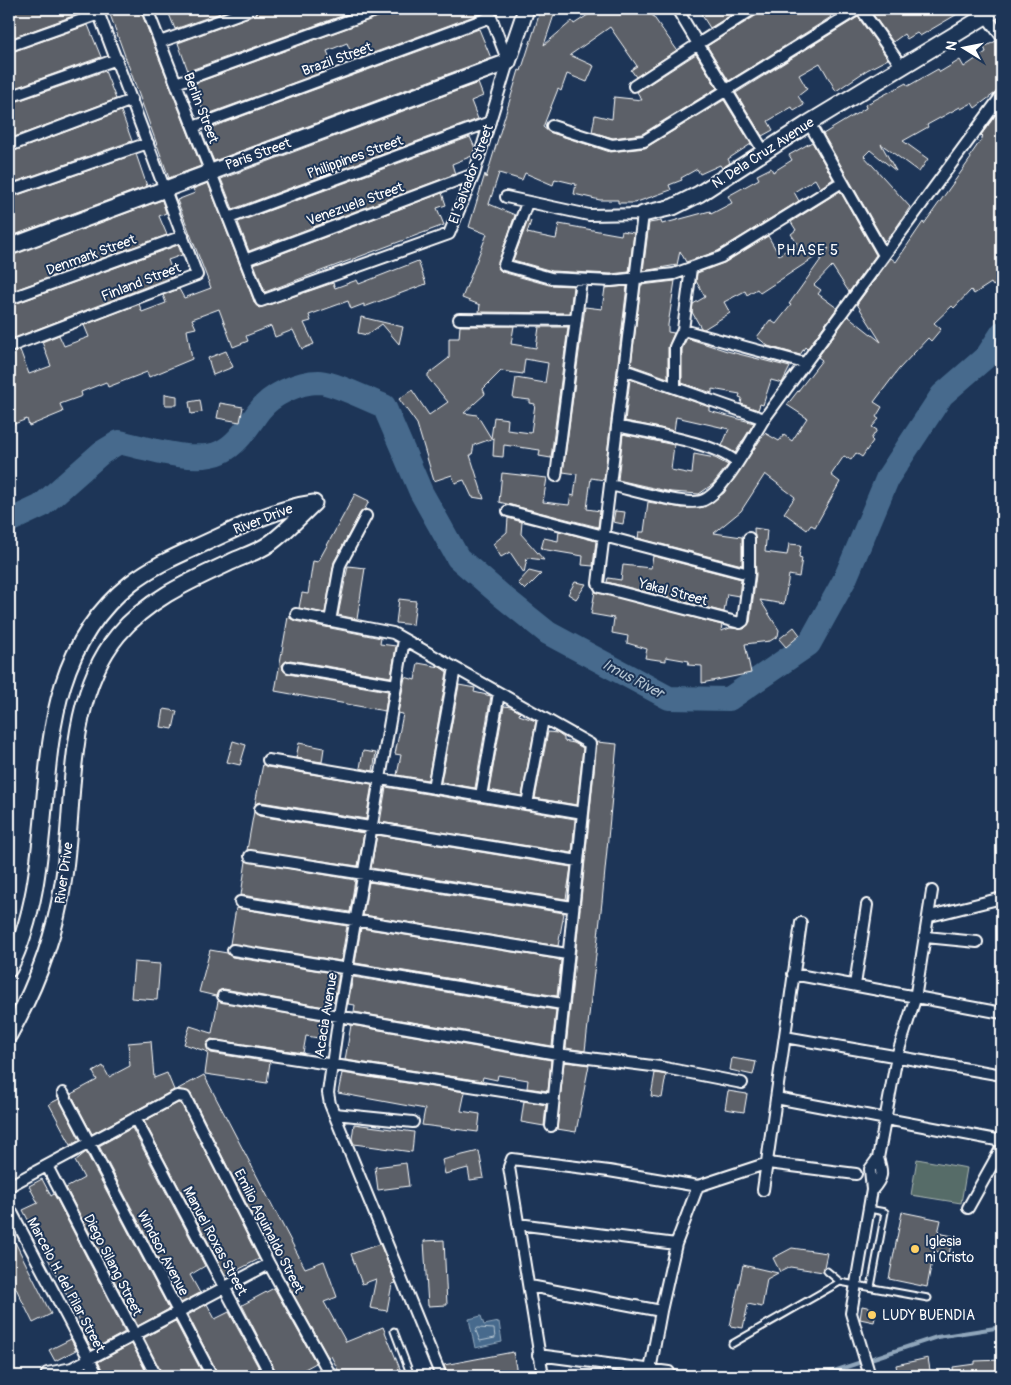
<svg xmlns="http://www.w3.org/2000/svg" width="1011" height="1385" viewBox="0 0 1011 1385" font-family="Pangolin,sans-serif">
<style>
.green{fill:#566c67;stroke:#aab6b3}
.water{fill:#466b8d;stroke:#90a6bb}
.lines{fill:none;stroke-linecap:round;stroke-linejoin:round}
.shore{stroke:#b5c4d1;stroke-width:1}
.stream{stroke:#90a6bb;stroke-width:4}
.river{stroke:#466b8d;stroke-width:24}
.building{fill:#5c6167;stroke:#fff;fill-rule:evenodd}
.lane-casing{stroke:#fff;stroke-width:9}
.street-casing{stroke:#fff;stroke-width:14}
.secondary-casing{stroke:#fff;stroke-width:19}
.lane{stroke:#1d3557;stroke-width:5}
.street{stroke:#1d3557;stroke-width:10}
.secondary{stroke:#1d3557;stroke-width:15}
.poi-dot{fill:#ffd166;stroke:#1d3557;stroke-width:2}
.labels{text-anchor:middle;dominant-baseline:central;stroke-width:4;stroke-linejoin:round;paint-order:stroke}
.street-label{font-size:14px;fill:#fff;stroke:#1d3557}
.poi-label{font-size:14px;fill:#fff;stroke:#1d3557;text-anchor:start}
.neighbourhood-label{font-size:15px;letter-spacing:1px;fill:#fff;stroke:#1d3557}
.water-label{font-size:15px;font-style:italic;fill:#b5c4d1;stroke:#1d3557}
</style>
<rect width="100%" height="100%" fill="#1d3557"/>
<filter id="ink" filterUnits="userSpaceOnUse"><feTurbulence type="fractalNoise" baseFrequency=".02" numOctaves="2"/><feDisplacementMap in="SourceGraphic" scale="10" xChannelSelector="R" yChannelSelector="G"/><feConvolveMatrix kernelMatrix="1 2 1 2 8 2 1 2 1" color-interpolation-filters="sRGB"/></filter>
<g filter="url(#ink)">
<path class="green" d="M917,1159L967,1168L961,1203L911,1195Z"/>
<path class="water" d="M481,1316L484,1325L499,1322L502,1342L475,1348L469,1319Z"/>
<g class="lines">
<path class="shore" d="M478,1328L494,1329L495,1338L480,1341L476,1331Z"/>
<path class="stream" d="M819,1376L937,1337L1002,1327"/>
<path class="river" d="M9,521L41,506L101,453L119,442C145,448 196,464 221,452C238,444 248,426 259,411C271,395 298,382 319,382C336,383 368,400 384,406L421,492L458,558L502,596L548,633L669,698L729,699L809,644L845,579L888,477L942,395L987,356L1002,333"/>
</g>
<path class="building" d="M9,9H84V12L9,39Z
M108,9H140L201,166L169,178Z
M167,9H232L175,29Z
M259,9H361L188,71L178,43L254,15Z
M388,9H481L482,13L354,60L347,43L327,51L334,68L205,115L193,84L383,15Z
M541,9H556L544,45L572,21L574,24L597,9H648L677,50L636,77L631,70L637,66L610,27L570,55L594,66L587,82L567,74L561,91L558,89L543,127L549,132L610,152L645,148L724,100L751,144L728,159L730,163L722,168L720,165L700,174L697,169L681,178L682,180L669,185L671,190L634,203H618V200H600L574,194L576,184L555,179L553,185L525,173L522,180L499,173L489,204L515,215L497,267L502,272L549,285L573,286L570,313L479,312L480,305L462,298L487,234L469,227L485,174L486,178L519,70L521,71Z
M698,9H741L710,28Z
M760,9H826L831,17L729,81L707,46L757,15Z
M869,9H966L920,36L917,33L907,39L904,34L893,42Z
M858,17L888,59L867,70L836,91L820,63L799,75L807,89L798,96L804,105L794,111L792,107L768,121L773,130L762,136L736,93Z
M88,25L101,57L9,90V53Z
M479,29L491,58L214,161L207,145L215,142L210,128Z
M996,41L1002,44V88L975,108L972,103L961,109L960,107L927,125L928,127L903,141L928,159L919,172L881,144L896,171L870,150L864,156L910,207L892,234L884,241L823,134L866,108L865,105L906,83L908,86L938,69L940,72L960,60L964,67L986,52L984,47Z
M696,54L717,88L642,134L613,138L592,132L595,115L612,119L614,97L642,100L637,92Z
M105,71L116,99L9,139V104Z
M478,83L483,96L471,101L478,119L233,209L221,179Z
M1002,106V280L993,286L991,283L974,294L971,290L954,308L952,306L934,323L941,329L931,341L928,338L899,369L874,402L882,407L876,417L879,419L872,427L877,430L871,439L873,441L862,457L856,453L851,460L844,456L831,475L840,482L815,527L811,525L807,530L784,513L795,497L765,474L741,511L714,533L742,537V565L638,538L639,532H644L648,502L682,508L704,507L724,493L765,433L779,441L784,435L792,441L807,418L787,405L822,360L818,357L848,316L881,342L857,304L891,258L896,262L923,222L924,224L971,158L970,156L983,137L981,135Z
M121,111L132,141L9,184V153Z
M470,137L475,148L472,156L452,164L455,174L249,251L238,222Z
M812,142L833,179L820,188L815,179L794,192L799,201L718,251L686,262L680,251L677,265L643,271L649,223L661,221L662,224L710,211L711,214L732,203L728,196L759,179L757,175L771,168L773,172L792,160L789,155Z
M136,154L147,186L9,237V219L13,218L9,198Z
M208,183L255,304L259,308L333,283L335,288L357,280L359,284L418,261L426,284L364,307V304L351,309L348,301L309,315L311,321L304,323L314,344L302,349L293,330L275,337L271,326L246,336L248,341L233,347L219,309L192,319L196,328L187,330L192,359L149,377L147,372L108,387L106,382L81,392L82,396L60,404L63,412L29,426L27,419L9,426V354L20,350L29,374L51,366L42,342L59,335L64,346L89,337L84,325L139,304L142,312L166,303L163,295L179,289L184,298L211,288L177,200L195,193L193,189Z
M840,191L876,255L849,292L832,266L814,285L821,290L818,294L837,308L807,349L805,347L800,355L768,346L757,337L770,320L776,324L791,305L789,304L829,248L760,293L757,289L747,295L745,291L724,302L730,313L704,329L701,328L692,312L693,304L705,297L696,281L697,273L724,263L768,236L779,255L797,243L791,234L796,230L791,222Z
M442,193L446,205L437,208L444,225L265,292L254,264Z
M162,200L166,213L159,216L167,235L9,292V256Z
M528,220L531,221L527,233L556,239L559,224L621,235L622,231L634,233L629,272L611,274L552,271L513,260Z
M178,245L182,255L168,260L174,276L9,340V306Z
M675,281L668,325V332L674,333L668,347V378L631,365L641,285Z
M627,286L604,480L591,478L587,509L600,511L598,527L499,502L502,473L547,478L543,502L569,505L571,495L574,496L577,474L563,472L585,307L602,309L605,288Z
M361,317L403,327L399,344L382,324L367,335L358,333Z
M460,326H514L511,344L536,348L539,327H568L551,458L539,456L540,450L504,445L503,457L493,456L494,438L474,445L472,455H470L484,499L472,497L464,480L455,483L452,475L434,481L417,424L399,399L412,390L429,415L448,402L428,378V374L449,358V338H459ZM525,359L548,363L545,383L516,378L513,398L530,400V403L535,404L531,433L507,430L508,419L494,417L491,438L477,415L464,413L485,394L483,389L501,371L523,374Z
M687,338L727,351L790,367L782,383L771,380L763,405L760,404L758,410L741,404L742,398L739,397L740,394L712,389V393L682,383V349Z
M226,351L233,367L213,375L208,358Z
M630,379L709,407V411L754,423L735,453L722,446L729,429L676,417L674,431L625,421Z
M165,394L177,396V405H165Z
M200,400L202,412L191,414L189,402Z
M220,403L243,407L240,422L217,418Z
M623,434L674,445L671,470L692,474L694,454L715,458L728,465L713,484L699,494L671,492L618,480Z
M355,494L369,501L365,509L360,513L334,562L325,613L299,608L302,593L308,594L313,561L318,562Z
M615,511L625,512L623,524L613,522Z
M508,518L522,522L521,534L544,560L527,558L524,573L510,552L501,557L493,544L507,532Z
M754,528L767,530L765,552L787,555L789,544L801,545L799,557L802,558L799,577L789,575L784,604L760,600L779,630L778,636L770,641L745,644L751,673L702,683V666L688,665L689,661L666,657V661L645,658L647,649L627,643L628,636L612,633L614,618L591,614L595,591L722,625L721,631L730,628L744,629L750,622L756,575Z
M559,531L596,541L593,566L582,565L583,556L541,549L544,538L558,541Z
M653,556L741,579L739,596L727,594L724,612L607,582L608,578L621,580L623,565L651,568Z
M348,566L365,568L357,619L338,615Z
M529,571L541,574L525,590L518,583Z
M575,582L586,584L576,599L568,594Z
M399,599L416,601L413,625L396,623Z
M288,617L295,621L381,638L380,644L396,646L391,677L290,660L282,665L283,670L288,674L388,691L385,711L275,691Z
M794,627L800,635L786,647L779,639Z
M418,663L440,667L447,672L428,780L397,775L401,755L395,754L403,714L398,713L405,677L415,680Z
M459,685L475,688L474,692L491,696L475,788L441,782Z
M504,706L511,707L520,712L519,715L536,721L522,796L489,790Z
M164,709L177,711L173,729L161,727Z
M548,732L557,733L564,738V741L574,743L583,748L577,805L535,798Z
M233,741L246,745L240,765L227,762Z
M597,742L617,744L602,902L585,1051L566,1048Z
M299,743L324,748L322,762L296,758Z
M363,751L376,753L373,771L360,768Z
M263,764L267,767L372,784L366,819L261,802L255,804Z
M386,787L575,819L572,853L380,822Z
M254,811L259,816L364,833L358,866L247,850Z
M377,835L571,867L566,899L371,868Z
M246,861L355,880L350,912L241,895Z
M369,882L564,913L558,946L363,915Z
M236,908L347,926L341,961L230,944Z
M361,928L556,959L561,961L557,996L355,963Z
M210,950L227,953L232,957L339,974L334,1002L332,1001L330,1008L224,989L218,991L216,996L199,992Z
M134,962L160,964L157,1000L131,998Z
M353,977L556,1010L552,1046L354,1012L355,1005L348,1004Z
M218,1001L328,1021L325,1039L306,1036L303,1053L211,1039L206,1045L211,1053L270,1062L267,1083L205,1074L208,1052L184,1044L190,1026L212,1033Z
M351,1025L551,1060L548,1091L527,1088L528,1080L498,1075L497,1080L483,1077L482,1081L345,1060Z
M151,1041L154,1078L167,1073L174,1090L92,1134L71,1094L97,1080L93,1072L103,1066L109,1077L130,1066L128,1043Z
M732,1058L756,1062L753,1075L730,1070Z
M564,1062L589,1065L576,1132L557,1129Z
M342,1073L465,1092L461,1111L480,1114L478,1132L422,1125L425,1109L338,1093Z
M655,1073L666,1075L662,1098L651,1096Z
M204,1075L305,1268L324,1261L337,1297L324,1302L346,1342L383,1327L403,1376H341L331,1356L328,1357L286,1281L291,1279L284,1265L276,1250L271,1253L191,1094L178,1089Z
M728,1091L747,1094L744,1112L725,1109Z
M59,1099L80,1140L71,1145L49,1104Z
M524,1101L546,1105L544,1126L521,1122Z
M178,1103H181L259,1259L226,1276L144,1121Z
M354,1124L414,1132L412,1152L354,1144L352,1139Z
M132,1128L205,1266L190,1275L200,1293L181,1303L99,1146Z
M479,1151L484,1178L470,1180L468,1168L445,1174L442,1160Z
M86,1152L169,1309L138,1326L66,1188L84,1178L75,1161Z
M406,1163L409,1186L378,1190L375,1167Z
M42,1179L51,1196L54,1194L125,1332L92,1350L78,1323L80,1321L23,1210L38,1203L29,1186Z
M902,1212L941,1220L938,1233L953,1236L949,1254L934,1251L927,1287L889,1279Z
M9,1230L51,1314L33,1323L9,1274Z
M444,1240L447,1305L428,1306L424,1241Z
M380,1244L396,1283L392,1284L387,1311L370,1308L376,1279L362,1284L351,1254Z
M792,1248L827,1253L823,1272L790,1267L780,1272L773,1258Z
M743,1265L778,1273L767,1279L762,1307L748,1304L743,1328L730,1326Z
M274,1288L316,1363L292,1376H278L242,1305Z
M207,1304L215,1319L229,1312L263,1376H219L188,1315Z
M862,1306L877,1309L874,1322L860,1319Z
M175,1321L204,1376H163L144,1338Z
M71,1339L76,1350L55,1361L49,1350Z
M132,1344L148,1376H105L98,1362Z
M513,1352L517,1373L512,1374L513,1376H448L444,1365Z
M928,1358L931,1376H898L896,1365Z
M1002,1360V1376H954L953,1367L975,1364V1361Z"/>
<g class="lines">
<defs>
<path id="lane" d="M869,1209L885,1212L871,1287
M827,1271L840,1282L928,1298
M394,1331L411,1376
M732,1344L840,1282"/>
<path id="street" d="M147,9L261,301L449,234L474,174L508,62L488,9
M753,9L698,44L764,152
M861,9L902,67
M986,16L1002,37
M160,42L252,9
M9,46L99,14
M176,83L381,9
M634,86L698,44L677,9
M9,97L117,59
M809,123L884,255
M552,126L612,145L644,141L858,9
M193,127L491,17
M9,146L132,100
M9,191L148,143
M506,197L589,215L643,214L598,583L600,587L740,623L743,621L749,574V538
M527,203L504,265L551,278L611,281L674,274L721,257L842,182
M229,218L490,122
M245,260L474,174
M9,299L183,236
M459,319L576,320
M683,330L804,363
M9,347L197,275L97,9
M624,370L764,419L1002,95
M675,387V347L683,330L691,268
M617,426C647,433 716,442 737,463
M556,476L581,280
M610,485C629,489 684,506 701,501C723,495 752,438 764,419
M508,511L749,574
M296,614L393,633L590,744L551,1126
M330,621L340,565L366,516
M404,640L339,1015L328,1093L330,1104L441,1376
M289,667L396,685
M268,760L583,813
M433,788L455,668
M481,796L499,693
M527,804L543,719
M260,809L578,861
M250,856L572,907
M240,902L567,954
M930,916L1002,898
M926,937L977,942
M233,950L562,1004
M793,974L1002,1013
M855,985L867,905
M223,996L557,1054L660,1067L742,1083
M785,1037L1002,1075
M213,1046L553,1099
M63,1093L212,1376
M776,1098L1002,1141
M335,1114L413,1122
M135,1118L271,1376
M47,1166L156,1376
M9,1186L177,1096L185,1097L269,1264L331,1376
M763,1190L801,923
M872,1190C883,1178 883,1173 878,1158L897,1056L915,999L932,891
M9,1207L98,1376
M968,1208L1002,1147
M518,1224L676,1244L661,1311
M676,1244L698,1186
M530,1286L661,1311L649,1376
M538,1355L669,1372
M47,1373L72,1368L269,1264
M543,1376L509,1167L512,1159L609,1171L698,1186L768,1163L856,1174
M870,1376L851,1313L872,1190L870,1169L878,1158"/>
<path id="secondary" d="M643,214L673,207L699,194L809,123L997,9
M9,247L508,62L526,9
M9,969C72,844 9,680 131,583C150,568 172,558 194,548C233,531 271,509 314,503
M9,1035C35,989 55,936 63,883C76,804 64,700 118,635C148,599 190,581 231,562C243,556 258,552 269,544C285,533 299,517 314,503"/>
</defs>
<use href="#lane" class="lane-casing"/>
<use href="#street" class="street-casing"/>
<use href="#secondary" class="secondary-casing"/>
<use href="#lane" class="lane"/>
<use href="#street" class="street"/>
<use href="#secondary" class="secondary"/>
</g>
</g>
<g class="poi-dot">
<circle cx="915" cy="1249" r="5"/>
<circle cx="872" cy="1315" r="5"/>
</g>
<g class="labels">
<g class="street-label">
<text transform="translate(337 59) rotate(-20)">Brazil Street</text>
<text transform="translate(201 108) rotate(69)">Berlin Street</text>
<text transform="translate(763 153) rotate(-33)">N. Dela Cruz Avenue</text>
<text transform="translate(258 154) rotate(-20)">Paris Street</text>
<text transform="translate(355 157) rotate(-20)">Philippines Street</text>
<text transform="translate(471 174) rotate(-70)">El Salvador Street</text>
<text transform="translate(355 204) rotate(-20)">Venezuela Street</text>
<text transform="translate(91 255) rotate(-20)">Denmark Street</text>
<text transform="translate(141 282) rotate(-21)">Finland Street</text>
<text transform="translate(263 519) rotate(-21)">River Drive</text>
<text transform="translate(673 592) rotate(15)">Yakal Street</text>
<text transform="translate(64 873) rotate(-82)">River Drive</text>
<text transform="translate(326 1015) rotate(-81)">Acacia Avenue</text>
<text transform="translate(269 1231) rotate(63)">Emilio Aguinaldo Street</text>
<text transform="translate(215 1241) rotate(62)">Manuel Roxas Street</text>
<text transform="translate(163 1253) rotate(62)">Windsor Avenue</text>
<text transform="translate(113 1265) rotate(63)">Diego Silang Street</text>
<text transform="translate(66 1285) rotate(62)">Marcelo H. del Pilar Street</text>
</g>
<g class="poi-label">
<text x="925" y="1241">Iglesia<tspan x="925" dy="16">ni Cristo</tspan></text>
<text x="882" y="1315">LUDY BUENDIA</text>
</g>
<g class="neighbourhood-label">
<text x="808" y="250">PHASE 5</text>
</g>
<g class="water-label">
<text transform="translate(633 679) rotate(28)">Imus River</text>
</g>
</g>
<rect width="1011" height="1385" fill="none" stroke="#1d3557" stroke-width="30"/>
<rect x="15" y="15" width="981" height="1355" fill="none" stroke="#fff" stroke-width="2" filter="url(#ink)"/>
<g transform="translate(964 48) rotate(280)" stroke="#1d3557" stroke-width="4" paint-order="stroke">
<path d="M0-4L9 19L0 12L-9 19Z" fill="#ffffff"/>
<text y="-8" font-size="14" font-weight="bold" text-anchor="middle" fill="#ffffff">N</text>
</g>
</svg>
